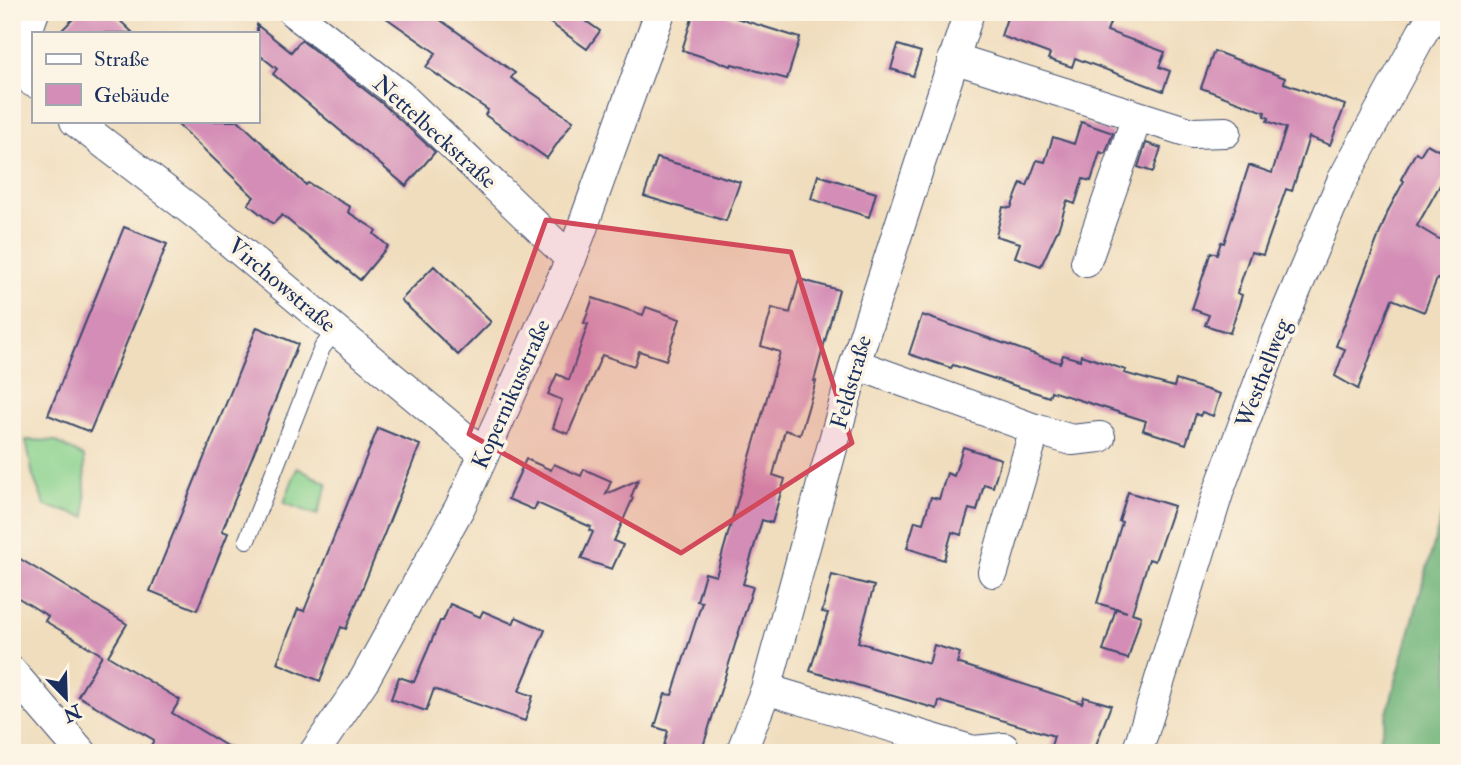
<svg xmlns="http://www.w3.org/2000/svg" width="1461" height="765" viewBox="0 0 1461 765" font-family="'IM FELL Double Pica',serif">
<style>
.green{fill:#8ad28e;stroke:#528076;stroke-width:2}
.forest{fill:#6fb479;stroke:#45726c;stroke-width:2}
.building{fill:#d48db6}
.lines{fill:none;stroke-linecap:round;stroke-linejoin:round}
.service-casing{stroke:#3b496c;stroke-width:18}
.minor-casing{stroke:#3b496c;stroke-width:32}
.service{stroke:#fff;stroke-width:16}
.minor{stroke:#fff;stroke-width:30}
.marked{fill:#d1495b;fill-opacity:0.2;stroke:#d1495b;stroke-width:5;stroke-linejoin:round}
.labels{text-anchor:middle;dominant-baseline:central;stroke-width:7;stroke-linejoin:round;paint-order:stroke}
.street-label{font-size:23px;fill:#1b2f5e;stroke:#fcf5e5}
</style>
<rect width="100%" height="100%" fill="#fcf5e5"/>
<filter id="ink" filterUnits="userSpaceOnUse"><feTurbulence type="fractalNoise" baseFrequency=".0143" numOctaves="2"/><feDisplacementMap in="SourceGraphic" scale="14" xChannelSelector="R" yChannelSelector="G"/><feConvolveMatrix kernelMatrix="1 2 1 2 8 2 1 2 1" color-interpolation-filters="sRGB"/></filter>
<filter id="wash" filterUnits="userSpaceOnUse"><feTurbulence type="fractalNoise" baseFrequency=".00686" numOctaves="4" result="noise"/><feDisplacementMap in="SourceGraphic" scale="28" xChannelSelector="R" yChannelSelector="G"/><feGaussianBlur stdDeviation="1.57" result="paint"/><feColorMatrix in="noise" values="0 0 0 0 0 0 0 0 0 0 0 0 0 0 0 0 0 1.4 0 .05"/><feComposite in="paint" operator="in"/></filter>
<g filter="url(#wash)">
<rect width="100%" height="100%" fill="#f0ddbd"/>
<path class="green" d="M26,440L55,441L84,457L86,517L45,506L33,476Z
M297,468L328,484L317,515L284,503Z"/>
<path class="forest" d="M1449,489V753H1376Z"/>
<g id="blocks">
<path class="building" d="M80,12H111L133,33H59Z
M378,12H429L515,73L511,78L573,121L547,158L485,115L488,110L426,67L436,53Z
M535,12H573L600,31L587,49Z
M694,12H717L800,38L787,79L732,64L731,66L682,50Z
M1009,12H1114L1107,31L1165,52L1159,67L1170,71L1163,91L1075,58L1072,67L1048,59L1050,54L1001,36Z
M257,25L291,52L301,40L383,104L435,152L406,186L273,74L277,69L257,53Z
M898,45L921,52L913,76L891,69Z
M1214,51L1285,78L1284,83L1345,105L1330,145L1309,137L1292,191L1286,189L1263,255L1251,252L1237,293L1242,295L1230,333L1205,325L1209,315L1192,309L1211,252L1217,254L1221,242L1224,243L1249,165L1272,173L1286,128L1267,121L1269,118L1264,116L1265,112L1201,88Z
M174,121H239L306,185L308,183L350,207L348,212L376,230L374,234L388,246L360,280L282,215L273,224L248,204L254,197Z
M1081,122L1113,133L1105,154L1100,152L1091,181L1083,179L1075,204L1067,201L1059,227L1041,266L1015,257L1020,243L996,236L1003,207L1011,208L1021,183L1027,186L1037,160L1045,162L1053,137L1074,144Z
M1146,143L1161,148L1153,172L1138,167Z
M1427,144L1449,156V169L1417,226L1449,245V283L1437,279L1424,312L1392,299L1358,389L1335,376L1345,349L1336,346L1389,209L1404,181L1401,179L1416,152L1420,155Z
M657,158L740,182L726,221L644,196Z
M818,175L876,193L869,217L811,199Z
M124,227L167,244L90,432L48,415Z
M434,266L491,322L458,355L401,300Z
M799,279L839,290L814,381H816L800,435L785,430L773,475L785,479L772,523L762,520L743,584L753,587L701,753H662L668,731L655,727L665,694L672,695L702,602L697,601L705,573L716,576L780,352L761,346L772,308L790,313Z
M593,298L643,315L646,307L680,319L666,360L639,351L634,366L602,355L568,434L553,428L562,400L548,394L557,374L569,380L588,324L584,323Z
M922,315L1060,363L1063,355L1080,360L1081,355L1126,370L1124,373L1174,387L1176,380L1220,394L1213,416L1202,412L1200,416L1196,414L1186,444L1143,430L1146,421L1051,391L1049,397L953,365L951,368L909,354Z
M257,327L298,344L222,531L228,533L197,610L150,591Z
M378,428L420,445L346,629L341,627L320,681L277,663L298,609L304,611Z
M963,447L1001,459L993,487L984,484L977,511L969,509L961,535L952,532L944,560L907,548L915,521L923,523L931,497L939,499L947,473L954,476Z
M526,459L551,470L554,464L581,476L584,469L611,481L606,494L638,480L631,497L633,498L614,541L623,545L612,569L581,559L593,532L589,530L591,527L537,503L534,510L508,499Z
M1128,492L1174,506L1155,561L1149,559L1132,613L1141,616L1128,659L1103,651L1116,608L1127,612L1097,603L1122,522L1119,521Z
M12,554L127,624L108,656L180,700L172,713L238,753H147L154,740L78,696L102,655L45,621L48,616L12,594Z
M832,575L874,586L858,642L929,664L934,645L960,653L957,663L1082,703L1084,697L1111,705L1093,753H1049L1054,736L939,701L937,709L810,671L828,613L822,612Z
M450,604L480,617L483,611L513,624L516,617L545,630L519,691L533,696L525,721L434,689L426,711L391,699L399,677L414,682L440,621H443Z"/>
</g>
</g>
<g filter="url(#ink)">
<use href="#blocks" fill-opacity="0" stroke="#3b496c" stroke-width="2"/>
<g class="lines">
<defs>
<path id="service" d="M247,540L322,348L336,330"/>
<path id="minor" d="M293,12L400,95L571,259
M953,58L1192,133L1226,132
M33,82C20,58 24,37 34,12
M75,121L200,217L484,454
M1086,262L1137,117
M855,364L1035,429L1072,440L1100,437
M993,572L1035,429
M12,672L82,753
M766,689L974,751L1004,748
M314,753L364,680L460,507L484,454L571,259L660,12
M741,753L766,689L855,364L969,12
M1137,753L1219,490L1278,332L1342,181L1422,33L1435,12"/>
</defs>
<use href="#service" class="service-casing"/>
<use href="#minor" class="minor-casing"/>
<use href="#service" class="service"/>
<use href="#minor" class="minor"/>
</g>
</g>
<path class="marked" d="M546,220L791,252L852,443L681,553L469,434Z"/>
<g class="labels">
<g class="street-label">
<text transform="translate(435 132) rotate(42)">Nettelbeckstraße</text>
<text transform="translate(282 285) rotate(40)">Virchowstraße</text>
<text transform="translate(1263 373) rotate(-69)">Westhellweg</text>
<text transform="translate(851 382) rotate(-74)">Feldstraße</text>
<text transform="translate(511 394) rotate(-66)">Kopernikusstraße</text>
</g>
</g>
<rect width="1461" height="765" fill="none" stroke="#fcf5e5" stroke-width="42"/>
<rect x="32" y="32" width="228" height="91" fill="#fcf5e5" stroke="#a2a6af" stroke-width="2"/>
<rect x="46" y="54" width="35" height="10" fill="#ffffff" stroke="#a2a6af" stroke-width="2"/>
<text x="94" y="66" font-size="21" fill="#1b2f5e">Straße</text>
<rect x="46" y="84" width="35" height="21" fill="#d48db6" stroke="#a2a6af" stroke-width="2"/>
<text x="94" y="102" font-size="21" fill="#1b2f5e">Gebäude</text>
<g transform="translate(66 698) rotate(157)" stroke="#fcf5e5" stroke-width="5" paint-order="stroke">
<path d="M0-5L12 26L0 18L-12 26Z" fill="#1b2f5e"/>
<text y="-10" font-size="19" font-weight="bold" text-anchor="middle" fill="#1b2f5e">N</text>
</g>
</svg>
